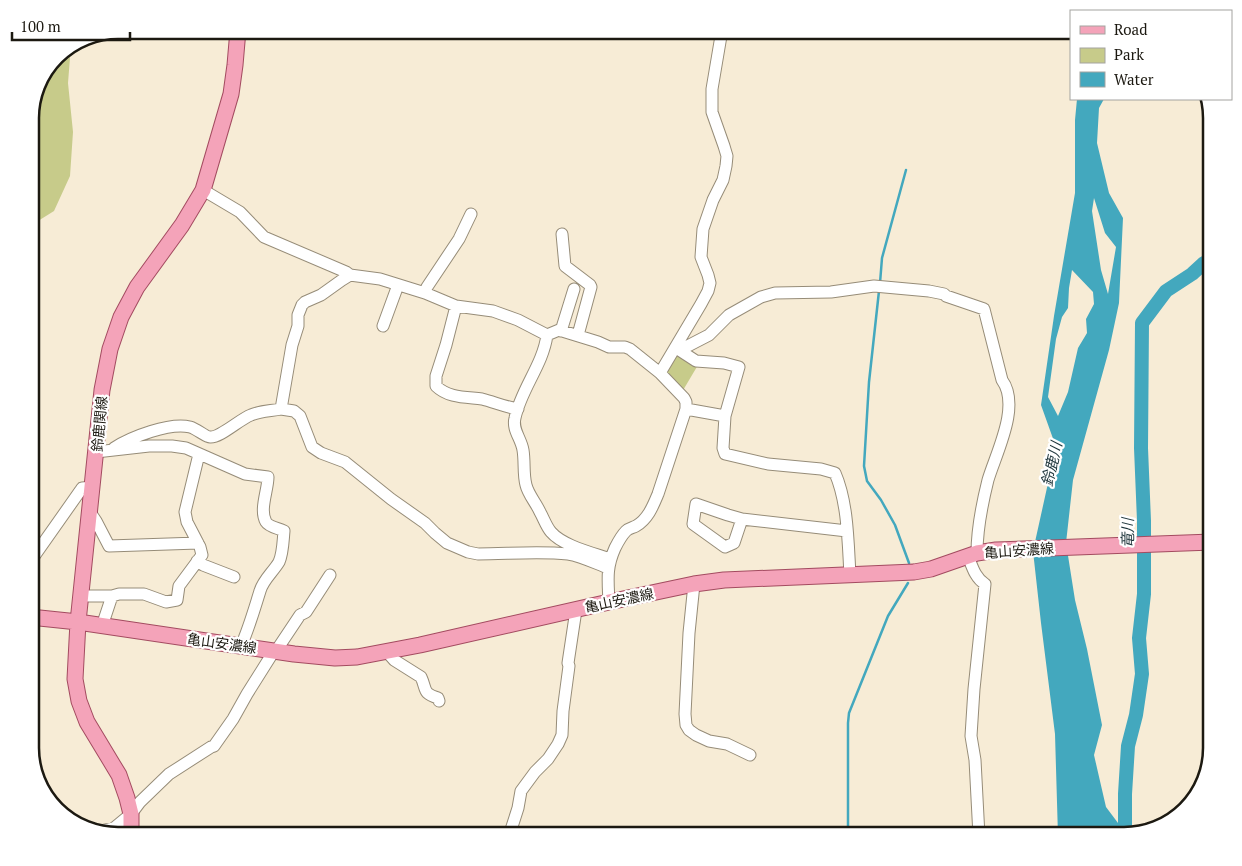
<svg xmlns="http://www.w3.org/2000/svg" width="1242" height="866" viewBox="0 0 1242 866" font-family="'PT Serif','Noto Sans JP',serif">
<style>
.green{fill:#c7cb8a}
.water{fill:#43a8be;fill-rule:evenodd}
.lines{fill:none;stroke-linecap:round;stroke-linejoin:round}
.stream{stroke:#43a8be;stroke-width:2.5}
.river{stroke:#43a8be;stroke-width:14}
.minor-casing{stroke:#968c78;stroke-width:13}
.major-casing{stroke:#a34b60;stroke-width:17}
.minor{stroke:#fff;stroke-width:11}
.major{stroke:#f4a3b9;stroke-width:15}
.labels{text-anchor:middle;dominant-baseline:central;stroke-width:4.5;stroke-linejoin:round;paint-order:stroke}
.street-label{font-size:14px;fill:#1c1911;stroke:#fff}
.water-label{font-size:15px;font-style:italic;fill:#1e353b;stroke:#fff}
.rim{fill:none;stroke:#1c1911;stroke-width:2.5}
</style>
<rect width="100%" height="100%" fill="#f7ecd6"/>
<path class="green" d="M71,45L68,83L73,132L70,176L54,211L30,226V112L56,55Z
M676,355L698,365L682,392L666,372Z"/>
<path class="water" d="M1077,99H1104L1099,108L1097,143L1109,193L1123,218L1119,303L1109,350L1073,480L1066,543L1075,600L1087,649L1102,725L1094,755L1106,807L1127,835L1125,836H1058L1055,734L1041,623L1033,551L1056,447L1041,405L1054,316L1075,193V120ZM1094,198L1105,233L1116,247L1108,294L1101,270L1092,211ZM1072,270L1093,292L1094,304L1086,319L1087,333L1078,348L1068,392L1058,416L1048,397L1056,339L1062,317L1068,308L1069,288Z"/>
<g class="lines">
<path class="stream" d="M880,283L882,258L906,170
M879,291L869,382L864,466L867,481L881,500L895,525L909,563
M848,836V723L849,713L888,616L908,583"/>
<path class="river" d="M1125,836V794L1128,746L1136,715L1142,674L1139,638L1144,594V521L1141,448L1142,323L1166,291L1192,274L1204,263L1212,264"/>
<defs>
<path id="minor" d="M203,190L240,212L264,237L346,272L350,275L380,279L425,293L456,306L493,311L518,320L547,335L559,330L598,342L609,347H625L630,349L660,373L684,398L686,402V409L658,494C653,506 648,519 636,526C632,528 629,528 626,531C621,536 618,542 615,548C606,568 608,580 609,602
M562,234L565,266L590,285L591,287L578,335
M350,275L342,280L321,295L305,302L302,305L298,315V326L292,345L281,409L294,411L300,416L312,447L321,453L345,462L391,499L425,523L435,533L447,543L468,552L478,554C507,554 538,551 568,554C581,556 595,563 608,568
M425,293L427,287L459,239L471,214
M456,306L446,345L436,376V386C448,398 466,397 482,399C494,402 505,407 518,409
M383,326L398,285
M561,331L574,289
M547,335C543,365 521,389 515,418C512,430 521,438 523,450C525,462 523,474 526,485C528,494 536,503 540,512C544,519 546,526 551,532C563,546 593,553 610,559
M676,348L696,361L724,363L739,367L725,416
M680,350L709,335L729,315L761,297L775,293L831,292L874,286L929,291L944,294L946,296L984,309L1002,380C1021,406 996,453 988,480C982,504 977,528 977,553
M660,373L701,304L708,291L710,283L708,275L701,257L703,229L713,200L723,180L726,166L727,156L724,146L712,112V89L722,30
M686,409L725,416L723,448L725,454L768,464L821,469L835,473C848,503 848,542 850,575
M114,448C131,437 170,422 190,427C197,429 206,437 210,437C220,438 240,419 251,415C260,411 271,411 281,409
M96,452L149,446H172L186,448L245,474L268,477C268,490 259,510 266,522C269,527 278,528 284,531C283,541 283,553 279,562C273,572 263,580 260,591C254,610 249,628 241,646
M90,512L96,521L109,546L198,543
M742,519L734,543L725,547L693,524L696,504L728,515L742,519L847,531
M968,556C972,566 975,578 985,584L974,689L971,736L975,760L979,836
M197,561L203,565L234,577
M30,562L80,491L82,488L93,487
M694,584L689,633L685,714L686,725L689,730L696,735L709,741L727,744L750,755
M88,596H112L119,594H144L166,602L177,600L179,586L202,555L200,547L187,522L185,512L199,454
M102,626L112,596
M276,651L300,615L306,612L330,575
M387,652L394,660L421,677C427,690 422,693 438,698L439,701
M100,831L114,828L131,814L140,802L169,774L211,747L214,746L233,719L247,694L274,651
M509,836L518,808L521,791L535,772L548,759L558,744L562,735L563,711L569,666L568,663L576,610"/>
<path id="major" d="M30,617L78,622L294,654L335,658L357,657L420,645L609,602L694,584L724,580L914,572L931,569L977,553L996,550L1212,542
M131,836V814L127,798L119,775L87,722L79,701L75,679L78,622L102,390L110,349L121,317L137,287L182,225L203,190L231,94L235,65L238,30"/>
</defs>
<use href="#minor" class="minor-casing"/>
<use href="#major" class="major-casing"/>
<use href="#minor" class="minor"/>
<use href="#major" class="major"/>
</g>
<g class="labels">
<g class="street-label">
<text transform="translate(99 424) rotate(-85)">鈴鹿関線</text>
<text transform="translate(1019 550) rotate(-4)">亀山安濃線</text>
<text transform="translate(619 600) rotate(-12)">亀山安濃線</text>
<text transform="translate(222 643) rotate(8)">亀山安濃線</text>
</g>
<g class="water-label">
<text transform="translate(1051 464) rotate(-77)">鈴鹿川</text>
<text transform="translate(1127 533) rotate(-90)">竜川</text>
</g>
</g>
<path d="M0 0H1242V866H0ZM118 39H1124A79 79 0 0 1 1203 118V748A79 79 0 0 1 1124 827H118A79 79 0 0 1 39 748V118A79 79 0 0 1 118 39Z" fill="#fff" fill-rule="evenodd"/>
<path class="rim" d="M118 39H1124A79 79 0 0 1 1203 118V748A79 79 0 0 1 1124 827H118A79 79 0 0 1 39 748V118A79 79 0 0 1 118 39Z"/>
<rect x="1070" y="10" width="162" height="90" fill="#ffffff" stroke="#a4a3a0"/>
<rect x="1080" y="26" width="25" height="8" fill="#f4a3b9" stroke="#a4a3a0"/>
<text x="1114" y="35" font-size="15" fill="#1c1911">Road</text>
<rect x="1080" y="48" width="25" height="15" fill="#c7cb8a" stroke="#a4a3a0"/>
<text x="1114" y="60" font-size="15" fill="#1c1911">Park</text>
<rect x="1080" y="72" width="25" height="15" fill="#43a8be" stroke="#a4a3a0"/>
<text x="1114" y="85" font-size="15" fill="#1c1911">Water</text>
<path d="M12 32v8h118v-8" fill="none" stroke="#1c1911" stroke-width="2.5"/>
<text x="20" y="32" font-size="15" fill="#1c1911" stroke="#ffffff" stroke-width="4" paint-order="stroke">100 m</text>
</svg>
